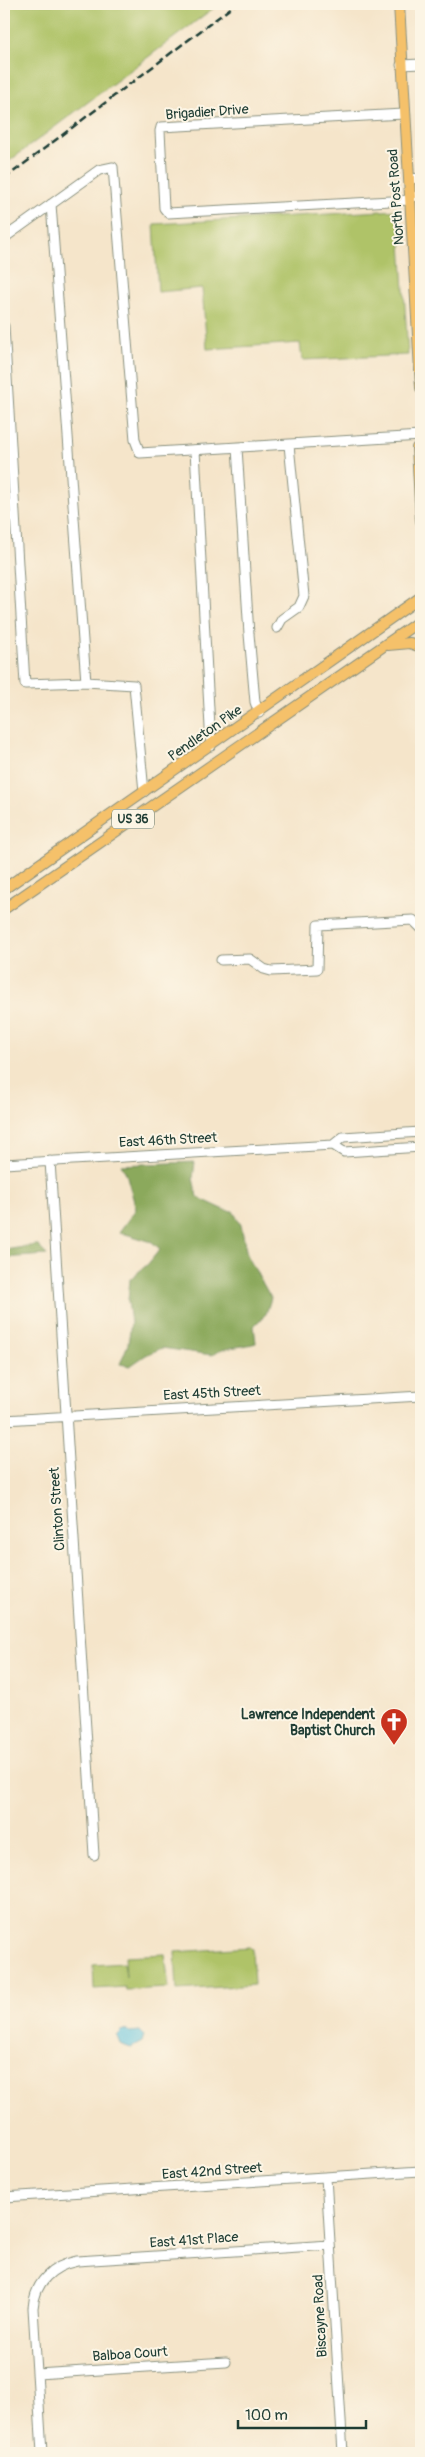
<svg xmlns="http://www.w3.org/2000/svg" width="425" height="2457" viewBox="0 0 425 2457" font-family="Pangolin,sans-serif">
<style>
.green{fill:#afc367;stroke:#67804e}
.forest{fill:#8ba95c;stroke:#557348}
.water{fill:#60c3de;stroke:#408089}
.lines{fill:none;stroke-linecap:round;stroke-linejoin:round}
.minor-casing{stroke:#8a917f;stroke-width:11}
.major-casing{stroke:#8a917f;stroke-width:12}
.minor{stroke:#fff;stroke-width:9}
.major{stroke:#f5c16b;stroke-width:10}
.rail{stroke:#1f3d34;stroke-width:2.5;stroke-dasharray:8 4;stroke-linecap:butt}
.labels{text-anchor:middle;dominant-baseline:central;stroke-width:4;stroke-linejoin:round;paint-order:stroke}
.shield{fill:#fcf5e5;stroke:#617469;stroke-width:1}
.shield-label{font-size:12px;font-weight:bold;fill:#1f3d34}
.street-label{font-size:14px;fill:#1f3d34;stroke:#fcf5e5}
.poi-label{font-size:14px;font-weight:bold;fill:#1f3d34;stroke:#fcf5e5;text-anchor:end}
</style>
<rect width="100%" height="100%" fill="#fcf5e5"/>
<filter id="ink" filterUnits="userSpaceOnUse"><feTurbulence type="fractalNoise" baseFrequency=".02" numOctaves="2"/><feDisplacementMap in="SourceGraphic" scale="10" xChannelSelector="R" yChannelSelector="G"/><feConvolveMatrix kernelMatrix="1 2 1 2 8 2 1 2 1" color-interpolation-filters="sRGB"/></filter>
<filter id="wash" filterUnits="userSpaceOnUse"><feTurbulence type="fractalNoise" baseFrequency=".0096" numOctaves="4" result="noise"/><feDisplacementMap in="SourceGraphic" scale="20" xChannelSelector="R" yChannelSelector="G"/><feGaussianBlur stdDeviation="1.12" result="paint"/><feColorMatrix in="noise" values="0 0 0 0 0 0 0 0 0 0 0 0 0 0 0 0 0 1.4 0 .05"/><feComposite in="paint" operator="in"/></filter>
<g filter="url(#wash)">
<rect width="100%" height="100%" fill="#f5e5ca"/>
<path class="green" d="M4,4H219L4,165Z
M399,210L408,355L302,360L300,343L207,349L202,288L158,292L154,224Z
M249,1947L252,1949L254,1985L177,1990L175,1952Z
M165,1954L169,1988L126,1990L125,1987L94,1989L93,1965L124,1963L126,1977L125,1956Z"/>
<path class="forest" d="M195,1162L193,1178L197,1197L225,1210L233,1211L241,1225L247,1255L271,1298L266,1314L254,1326L256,1343C240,1348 225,1346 212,1355L162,1348L146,1355L130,1366L120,1364L128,1344L131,1323L128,1301L130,1279L148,1264L160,1249L152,1242L119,1232L136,1209L126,1173L121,1165Z
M37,1245L47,1255L4,1258V1250Z"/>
<path class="water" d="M123,2030L130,2032L140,2031L144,2035L142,2042L131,2048L120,2044L117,2036Z"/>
</g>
<g filter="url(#ink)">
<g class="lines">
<defs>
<path id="minor" d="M401,65L421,64
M404,114L161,127L160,131L164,208L168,213L410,200
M409,179L421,178
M410,197L421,196
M51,204L86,682
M4,238L99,170L113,167L135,440L140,453L421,436
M4,326L25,684L86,682L134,685L144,792
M237,448L249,634L255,702L259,713
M195,450L211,746
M277,628L282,619L299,607L304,596L289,445
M221,960L250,959L264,969L271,971L317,969L318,925L413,920L421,928
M333,1145L344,1152L421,1147
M50,1161L94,1855
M4,1164L333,1145L343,1137L421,1132
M4,1420L421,1396
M326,2177L343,2453
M4,2197L421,2171
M37,2374L226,2362
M42,2453L33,2308C35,2282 52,2266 77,2261L330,2245"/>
<path id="major" d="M399,4L421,388
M421,444L417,448L421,521
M388,645L410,643L421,647
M4,889L421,597
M4,909L421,620"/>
</defs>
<use href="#minor" class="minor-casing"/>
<use href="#major" class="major-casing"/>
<use href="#minor" class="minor"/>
<use href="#major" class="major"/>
<path class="rail" d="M4,179L236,4"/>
</g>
</g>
<defs>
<symbol id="church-pin" viewBox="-11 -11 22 30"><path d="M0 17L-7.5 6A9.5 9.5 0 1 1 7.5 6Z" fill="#c8321e" stroke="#fcf5e5"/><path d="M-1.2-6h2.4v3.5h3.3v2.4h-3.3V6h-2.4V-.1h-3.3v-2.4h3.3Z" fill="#fff"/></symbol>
</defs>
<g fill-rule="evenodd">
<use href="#church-pin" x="378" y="1706" width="32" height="43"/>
</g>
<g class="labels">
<rect class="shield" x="112" y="809.5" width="42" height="19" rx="4"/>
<g class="shield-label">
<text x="133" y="819">US 36</text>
</g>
<g class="street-label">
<text transform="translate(207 112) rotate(-4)">Brigadier Drive</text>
<text transform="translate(396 197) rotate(-94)">North Post Road</text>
<text transform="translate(205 733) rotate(-35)">Pendleton Pike</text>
<text transform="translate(168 1140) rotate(-3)">East 46th Street</text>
<text transform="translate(212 1393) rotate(-3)">East 45th Street</text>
<text transform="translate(57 1509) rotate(-94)">Clinton Street</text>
<text transform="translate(212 2171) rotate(-4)">East 42nd Street</text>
<text transform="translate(194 2240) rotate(-4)">East 41st Place</text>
<text transform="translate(320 2316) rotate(-93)">Biscayne Road</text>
<text transform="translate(130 2354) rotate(-4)">Balboa Court</text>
</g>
<g class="poi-label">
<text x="375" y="1714">Lawrence Independent<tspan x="375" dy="16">Baptist Church</tspan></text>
</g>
</g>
<rect width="425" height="2457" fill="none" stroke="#fcf5e5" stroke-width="20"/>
<path d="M238 2420v8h128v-8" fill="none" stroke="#1f3d34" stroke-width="2.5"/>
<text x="245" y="2420" font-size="15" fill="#1f3d34" stroke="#fcf5e5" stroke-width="4" paint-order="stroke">100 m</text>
</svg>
